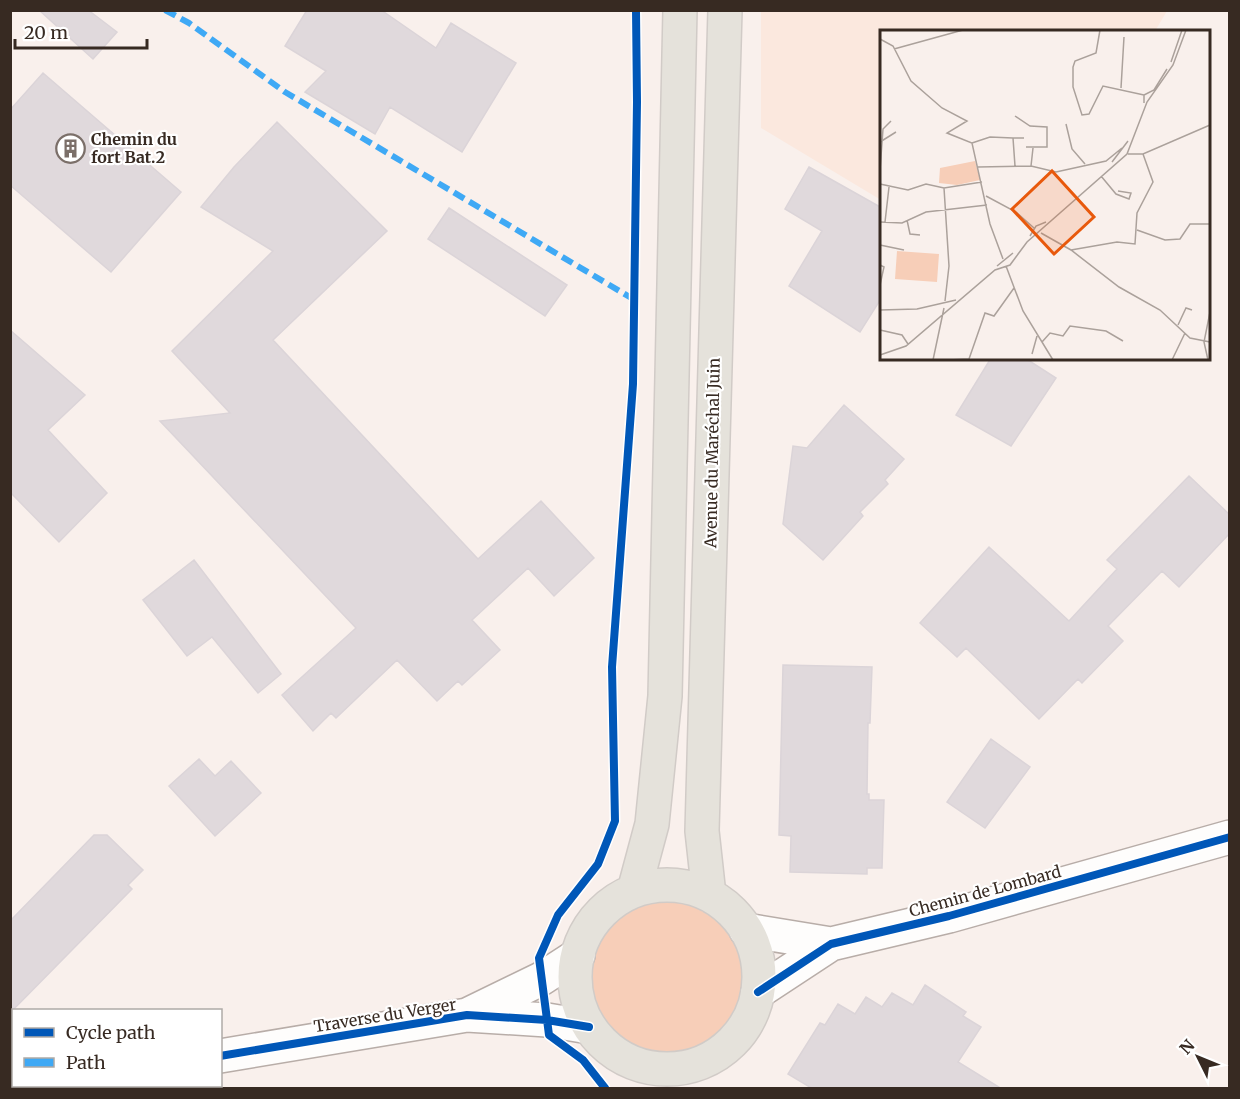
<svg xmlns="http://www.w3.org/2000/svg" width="1240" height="1099" viewBox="0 0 1240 1099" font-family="Merriweather,serif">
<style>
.built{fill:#fbe8de}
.green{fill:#f7ceb8}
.building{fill:#e0d9dc;stroke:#dbd4d8;stroke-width:1.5}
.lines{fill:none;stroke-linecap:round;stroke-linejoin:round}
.minor-casing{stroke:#b8ada8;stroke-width:36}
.major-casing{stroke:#d1cbc7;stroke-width:36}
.path{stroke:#d5d1cf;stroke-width:4;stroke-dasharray:6 3;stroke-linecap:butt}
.minor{stroke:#fefdfc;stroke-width:33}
.major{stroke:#e5e2db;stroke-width:33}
.quiet{stroke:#3fa9f5;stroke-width:6;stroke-dasharray:12 6;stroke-linecap:butt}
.cycleway-casing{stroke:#fff;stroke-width:11}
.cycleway{stroke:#0057b8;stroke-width:8}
.labels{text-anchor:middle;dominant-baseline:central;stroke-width:4.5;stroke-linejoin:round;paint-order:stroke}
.poi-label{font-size:16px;font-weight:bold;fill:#372a22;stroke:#fff;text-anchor:start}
.street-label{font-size:16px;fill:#372a22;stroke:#fff}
.inset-road{fill:none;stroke:#aba19b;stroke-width:1.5}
.view{fill:#e8590c;fill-opacity:0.15;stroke:#e8590c;stroke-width:3}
.inset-edge{fill:none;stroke:#372a22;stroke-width:3}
</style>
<rect width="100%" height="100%" fill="#f9f0ec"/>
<path class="built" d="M761,11V10L1167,11L1155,31L882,32L881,200L761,128Z"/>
<path class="green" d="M575 977a92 92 0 1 1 184 0a92 92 0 1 1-184 0Z"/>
<path class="building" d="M39,10H88L117,32L93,59Z
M307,10H381L436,48L451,23L516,63L462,152L390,107L375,134L305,92L326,71L285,46Z
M43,73L181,192L111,272L10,185V110Z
M277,122L387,231L273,340L478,559L541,501L594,558L554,596L528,568L472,620L500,650L462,685L458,681L437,701L397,660L336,718L331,713L313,731L282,695L356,628L160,421L230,413L172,351L273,251L201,207L234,167Z
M809,167L882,208V297L860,332L789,286L822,231L785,209Z
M449,208L567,285L545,316L428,239Z
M10,330L85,395L48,430L107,493L59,542L10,492Z
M991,358H1025L1056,378L1011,446L956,415Z
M844,405L904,459L885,480L888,484L860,512L863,516L823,560L783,524L793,446L807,448Z
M1189,476L1230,515V533L1179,587L1162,571L1108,626L1123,641L1082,683L1078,679L1039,719L966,648L957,657L920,623L989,547L1069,621L1117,569L1107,560Z
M194,560L281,674L258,693L212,637L187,656L143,600Z
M783,665L872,667L870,723H868L867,794H869V800H884L882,868H867V874L790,872L791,836L779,835Z
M991,739L1030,767L985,828L947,802Z
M199,759L215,776L231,761L261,793L215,836L169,786Z
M94,835H107L143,870L128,885L132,889L10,1013V921Z
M925,985L966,1012L963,1016L981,1027L958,1062L1002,1089H813L788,1074L820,1023L825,1025L838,1004L855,1014L866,997L882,1007L892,993L913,1005Z"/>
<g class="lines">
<defs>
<path id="minor" d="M746,930L831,944
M758,992L831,944L949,916L1230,837
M469,1014L541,979L578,955
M220,1056L467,1015L547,1020L589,1027
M68,1088L77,1086"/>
<path id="major" d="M575 977a92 92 0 1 1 184 0a92 92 0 1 1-184 0Z
M634,891L652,824L665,696L680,10
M709,895L702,831L725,10"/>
</defs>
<use href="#minor" class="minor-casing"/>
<use href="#major" class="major-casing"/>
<path class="path" d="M636,10V55
M614,777L612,667L628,452
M555,921L598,862
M587,1065L605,1088"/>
<use href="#minor" class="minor"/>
<use href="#major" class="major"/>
<path class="quiet" d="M165,10L189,23L285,92L633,299"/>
<defs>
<path id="cycleway" d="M758,992L831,944L949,916L1230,837
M220,1056L467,1015L547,1020L589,1027
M605,1088L583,1060L549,1035L539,958L558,915L598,864L615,821L612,667L633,384L637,102L636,10"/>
</defs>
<use href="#cycleway" class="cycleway-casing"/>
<use href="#cycleway" class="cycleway"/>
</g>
<defs>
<symbol id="building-ring" viewBox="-11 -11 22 22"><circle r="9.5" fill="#fff" stroke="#7b6f69" stroke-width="1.5"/><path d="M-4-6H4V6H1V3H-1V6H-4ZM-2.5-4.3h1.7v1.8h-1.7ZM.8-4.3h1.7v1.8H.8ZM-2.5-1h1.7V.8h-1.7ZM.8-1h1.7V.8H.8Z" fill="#7b6f69"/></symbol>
</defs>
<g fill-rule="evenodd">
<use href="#building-ring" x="54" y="132" width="33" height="33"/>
</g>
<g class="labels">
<g class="poi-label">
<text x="91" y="139">Chemin du<tspan x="91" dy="18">fort Bat.2</tspan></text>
</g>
<g class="street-label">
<text transform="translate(712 453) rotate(-89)">Avenue du Maréchal Juin</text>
<text transform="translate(985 891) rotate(-15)">Chemin de Lombard</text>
<text transform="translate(385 1015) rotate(-9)">Traverse du Verger</text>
</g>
</g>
<g transform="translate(880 30)">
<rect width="330" height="330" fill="#f9f0ec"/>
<path d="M95,131L100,150L77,155L59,153L60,138ZM17,221L59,224L57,252L15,249Z" fill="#f7ceb8"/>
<path class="inset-road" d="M220,0L216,23L195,31L193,37V57L202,85L209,84L223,56L264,65M0,9L13,16L31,51L62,78L87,91L67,103L92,113L110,194L123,229M14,19L83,0M291,32L302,0M241,58L244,7M264,73V65L274,60L287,39M135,86L150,96L167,97V117H146M186,94L192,119L205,134M0,112L16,102M92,113L110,107L133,108M248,124H263L330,95M232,132L248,111M135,136L133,108H144M151,136L153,118M98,137L151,136L176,142L226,131L242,118M0,140L3,99L11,91M221,146L236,164L249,169L251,163L238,161M0,154L28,160L46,154L64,158L102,152M64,158L69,236L65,271M106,166L136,182L154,198M27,190L30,204L40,205M0,192L22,193L46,182L107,175M5,192L9,157M257,200L285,210L300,209L310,194H330M161,203L191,220L239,257L280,280L310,308L330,312M150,206L156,196L166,192M0,215L24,220M191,220L237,212L255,214L257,183L273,152L263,124M0,235L4,237L0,255M117,236L133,223M126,236L143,281L173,330M0,280L37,279L76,270M298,295L306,278L312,280M0,300L22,305L28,314M162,312L170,303L183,306L190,296L226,301L243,311M152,324L157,306M0,325L26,316L115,240L130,235L147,212L247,124L267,72L293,35L306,0M53,330L64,278M68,330L89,329L105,283L114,286L134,258M292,330L305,303M328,330L324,312L330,282"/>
<path class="view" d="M172,141L214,187L174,224L132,179Z"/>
<rect width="330" height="330" class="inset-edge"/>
</g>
<rect width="1240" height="1099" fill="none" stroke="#372a22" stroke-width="24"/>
<rect x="12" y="1009" width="210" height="78" fill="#ffffff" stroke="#afaaa7" stroke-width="1.5"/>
<rect x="24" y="1028" width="30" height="9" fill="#0057b8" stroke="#afaaa7" stroke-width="1.5"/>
<text x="66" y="1039" font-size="18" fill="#372a22">Cycle path</text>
<rect x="24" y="1058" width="30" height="9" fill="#3fa9f5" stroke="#afaaa7" stroke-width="1.5"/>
<text x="66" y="1069" font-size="18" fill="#372a22">Path</text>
<g transform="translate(1198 1057) rotate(313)" stroke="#ffffff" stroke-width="4.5" paint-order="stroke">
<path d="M0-4.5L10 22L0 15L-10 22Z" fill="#372a22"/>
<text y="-9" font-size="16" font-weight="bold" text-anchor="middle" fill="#372a22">N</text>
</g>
<path d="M15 39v9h132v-9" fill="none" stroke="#372a22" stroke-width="3"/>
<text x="24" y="39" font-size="18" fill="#372a22" stroke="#ffffff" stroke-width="4.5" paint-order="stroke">20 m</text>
</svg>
